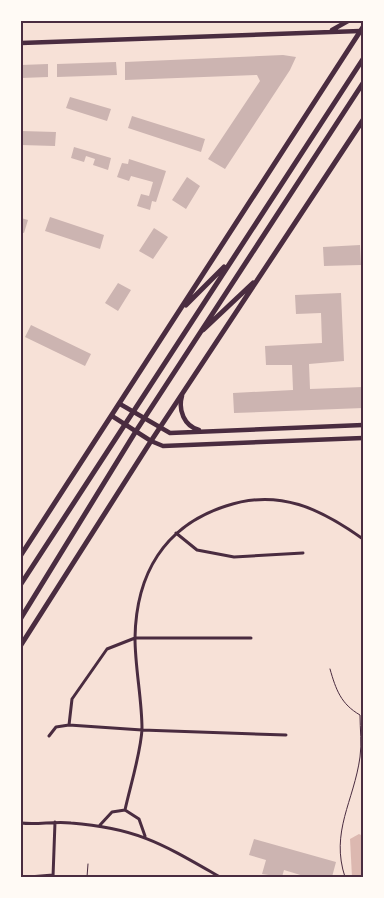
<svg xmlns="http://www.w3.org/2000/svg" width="384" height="898" viewBox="0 0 384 898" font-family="'Open Sans',sans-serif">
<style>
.water{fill:#dcb8b0}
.building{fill:#ccb4b1}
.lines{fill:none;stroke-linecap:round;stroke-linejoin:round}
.path{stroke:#4a2c40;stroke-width:1}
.minor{stroke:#4a2c40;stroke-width:3}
.secondary{stroke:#4a2c40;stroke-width:4.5}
.trunk{stroke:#4a2c40;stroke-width:5}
.neatline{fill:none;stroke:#4a2c40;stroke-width:2}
</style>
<rect width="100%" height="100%" fill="#f7e1d7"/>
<path class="water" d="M359,834L363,836V877H352L350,839Z"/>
<path class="building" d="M283,55L296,57L290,70L225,169L208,159L260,81L257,75L125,80V62Z
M116,62L117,75L57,77V64Z
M48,64V77L21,78V65Z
M70,97L111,109L107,121L66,108Z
M132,116L205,139L201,152L128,128Z
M21,131L56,132L55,146L21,145Z
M74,147L111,158L108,170L93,165L95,159L86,156L84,162L71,158Z
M129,159L166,171L156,202L152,201L150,210L137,206L141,194L149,196L153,182L131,176L129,181L117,177L122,163L128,164Z
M187,177L200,186L186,209L172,200Z
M50,217L104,235L100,249L45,231Z
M21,218L28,220L24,233L21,232Z
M154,228L168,237L153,259L139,251Z
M360,245L361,265L324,266L323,247Z
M118,283L131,290L118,311L105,303Z
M341,293L344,361L309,364L310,389L363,387V408L234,413L233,393L293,390L292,365H266L265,346L322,343L321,313L296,314L295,295Z
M31,325L91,354L85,366L25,337Z
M254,839L336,862L332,877H307L284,870L282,877L262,874L266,860L249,855Z"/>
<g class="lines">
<path class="path" d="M330,669C336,690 341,704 360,715C360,729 362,744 360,757C354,801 330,832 345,877
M87,877L88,864"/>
<path class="minor" d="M176,533L197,550L234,557L303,553
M251,638H135L107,649L72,699L69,725L142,730L286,735
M49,736L56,727L69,725
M125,810C130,787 141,752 142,729C142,699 135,668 135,638C136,574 164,526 226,506C279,488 321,509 363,539
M21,823C38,825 54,821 71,823C138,828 164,845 220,877
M100,825L112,812L125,810L139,819L145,836
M29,877L53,875
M53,877L55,822"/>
<path class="secondary" d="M332,30L348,21
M21,43L360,31
M182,396C178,410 184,426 199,430
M120,404L170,433L363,425
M112,416L151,441L163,446L363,438"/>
<path class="trunk" d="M186,305L224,267
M203,330L253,283
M21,555L363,27
M21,584L363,59
M21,618L136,431L363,83
M21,645L151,441L363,120"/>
</g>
<rect width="384" height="898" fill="none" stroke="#fffaf5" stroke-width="45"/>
<rect x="22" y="22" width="340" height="854" class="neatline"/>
</svg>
